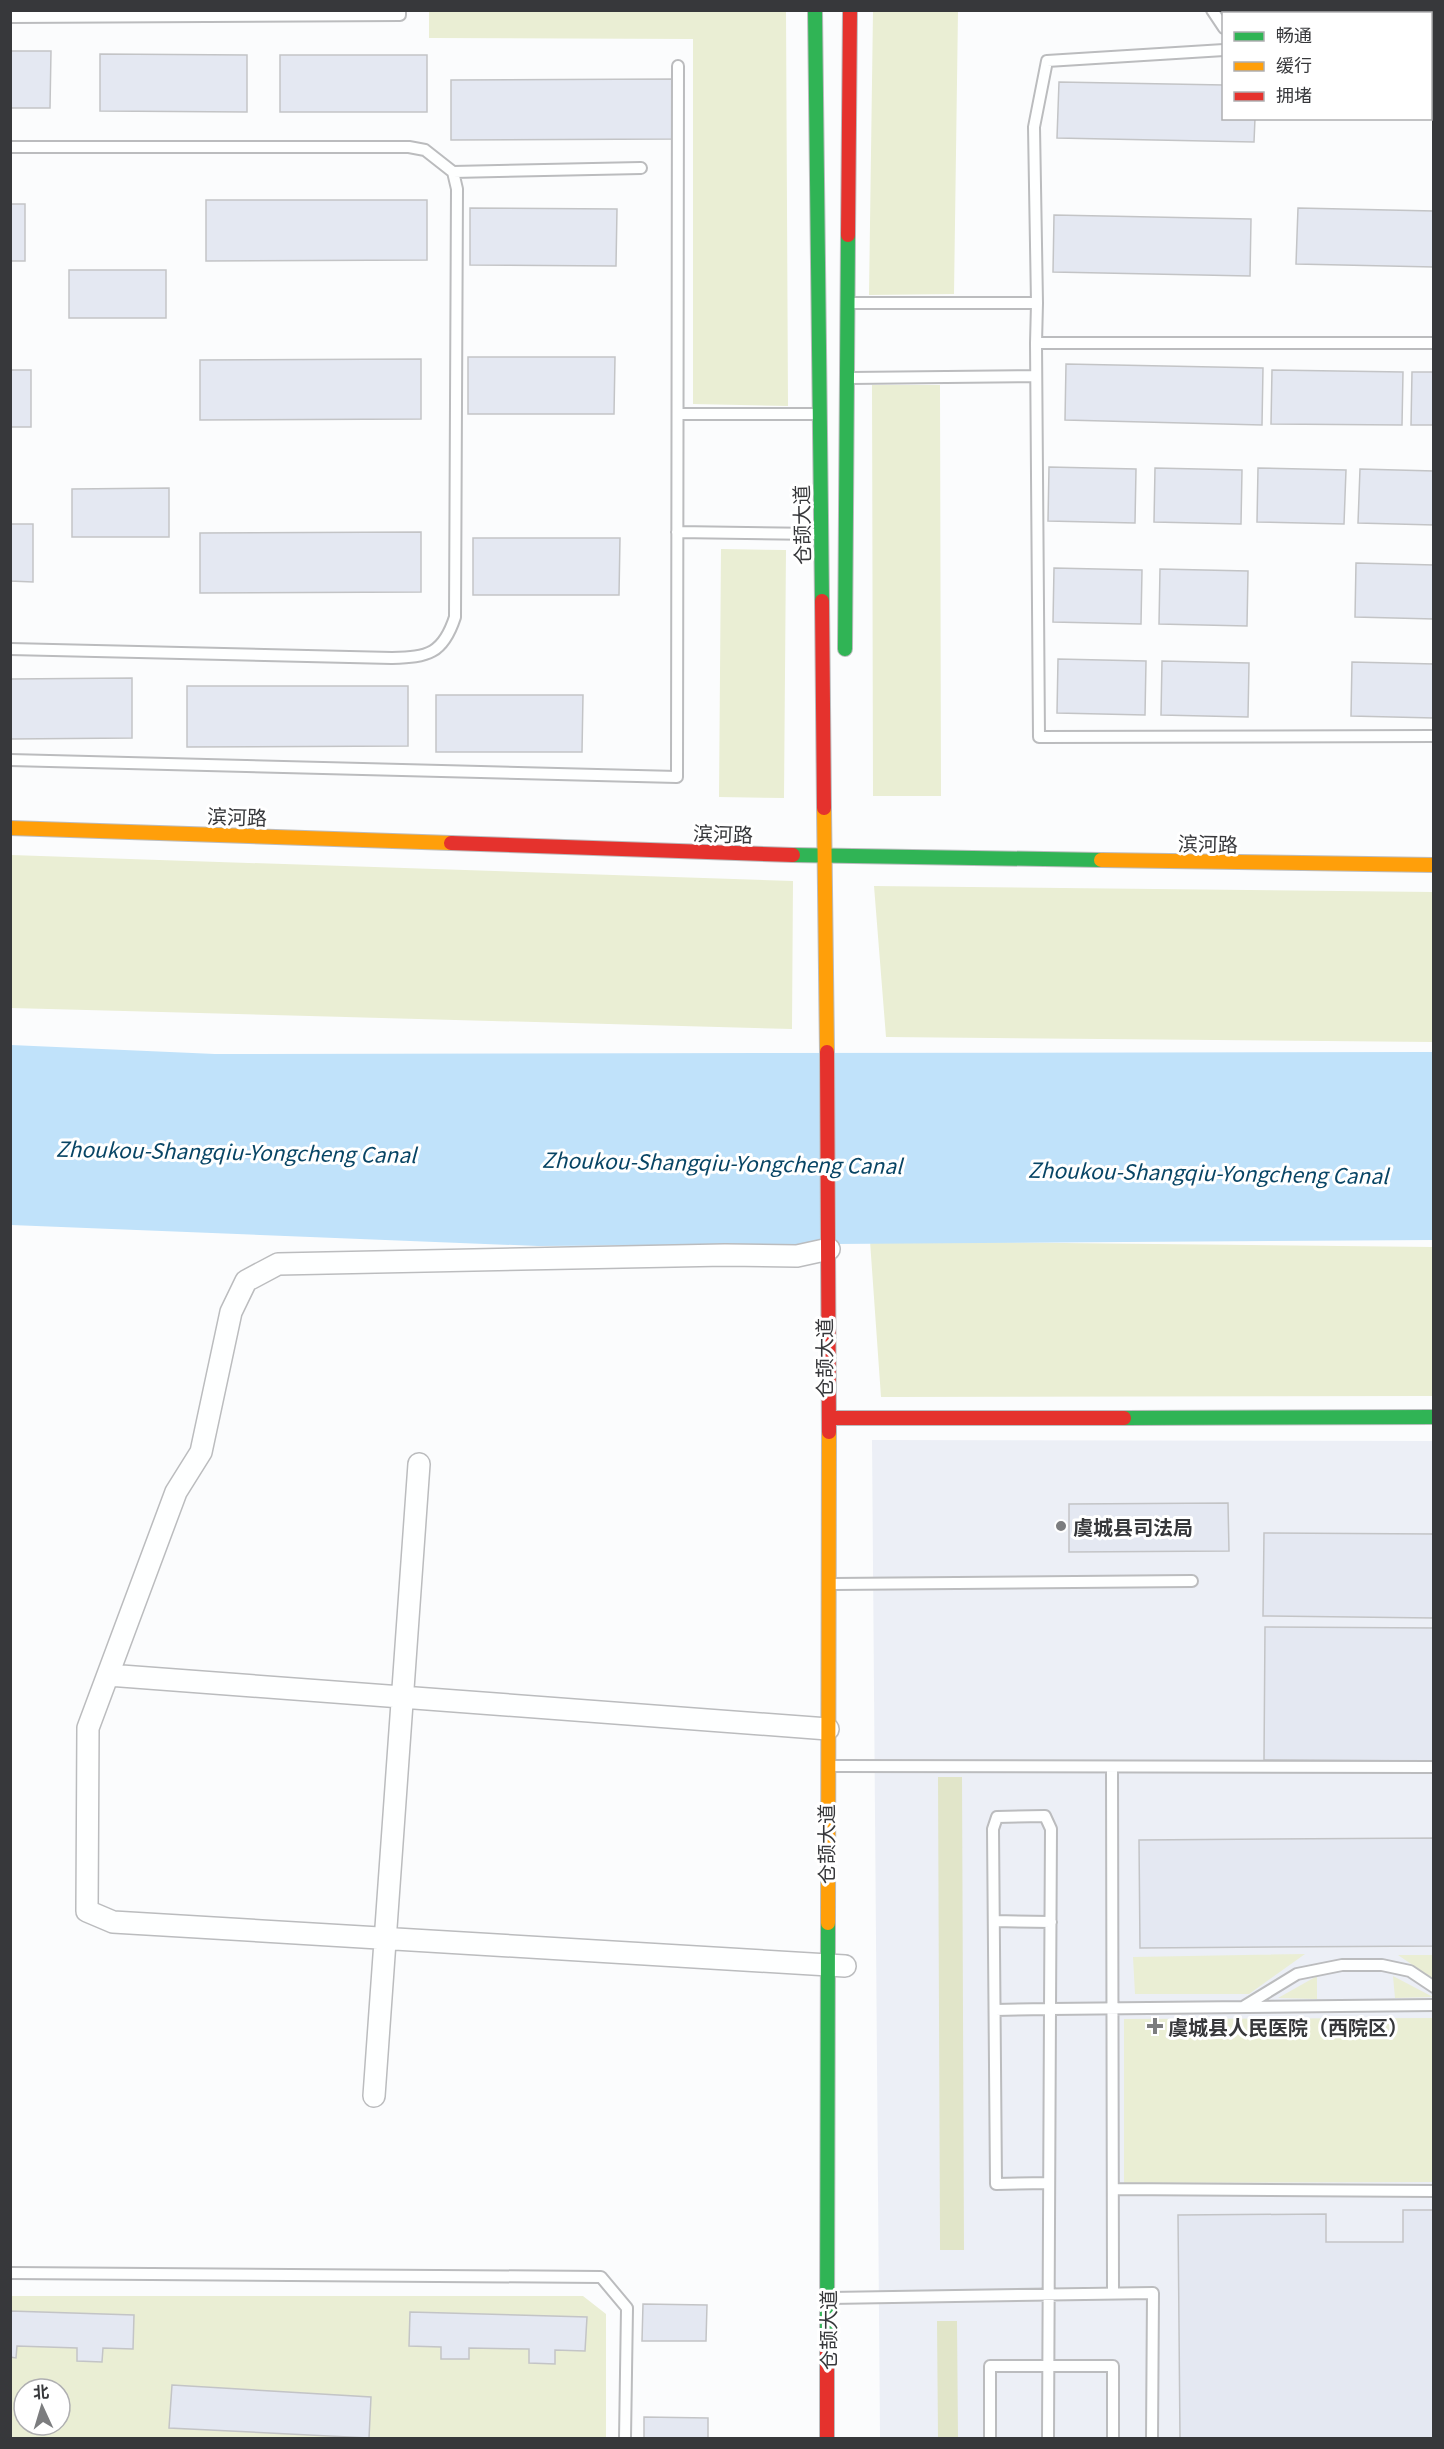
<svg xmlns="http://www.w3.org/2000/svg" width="1444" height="2449" viewBox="0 0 1444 2449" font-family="Georgia,'Noto Sans SC',serif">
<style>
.built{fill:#eceff6}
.green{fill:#eaeed4;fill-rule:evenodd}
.forest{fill:#e1e5c9}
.water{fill:#c0e2fa}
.building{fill:#e4e8f2;stroke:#c3c4c6;stroke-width:1.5}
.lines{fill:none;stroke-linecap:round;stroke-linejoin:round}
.lane-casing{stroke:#bbbcbe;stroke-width:14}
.street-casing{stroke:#bbbcbe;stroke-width:24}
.fast-casing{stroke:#bbbcbe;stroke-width:16}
.slow-casing{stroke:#bbbcbe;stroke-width:16}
.jam-casing{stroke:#bbbcbe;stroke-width:16}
.lane{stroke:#feffff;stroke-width:10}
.street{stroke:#feffff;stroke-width:21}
.fast{stroke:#30b455;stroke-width:14}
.slow{stroke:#ff9f0a;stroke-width:14}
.jam{stroke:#e5322d;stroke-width:14}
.poi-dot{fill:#7c7d7f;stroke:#fff;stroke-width:2}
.labels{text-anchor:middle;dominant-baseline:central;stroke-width:6;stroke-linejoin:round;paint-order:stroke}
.street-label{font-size:20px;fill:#37383b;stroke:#fff}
.poi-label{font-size:20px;font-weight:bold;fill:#37383b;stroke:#fff;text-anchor:start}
.water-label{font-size:21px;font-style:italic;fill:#084565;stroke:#fff}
</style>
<rect width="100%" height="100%" fill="#fbfcfd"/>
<path class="built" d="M872,1440L1433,1441V2438H880Z"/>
<path class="green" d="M429,11H786L788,406L693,404V39L429,38Z
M873,11H958L954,294L869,295Z
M872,385H940L941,796H873Z
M721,549L786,550L784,798L719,797Z
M11,855L793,881L792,1029L11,1008Z
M874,886L1433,892V1042L886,1037Z
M870,1241L1433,1247V1396L881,1397Z
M1305,1954L1249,1994H1135L1133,1957Z
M1398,1955H1433V1979Z
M1317,1976V1999L1278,1998Z
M1393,1976L1433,1997L1395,1998Z
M1433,2018V2182L1124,2183V2019Z
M11,2296H583L606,2314V2438H11ZM24,2389H60V2425H24Z"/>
<path class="forest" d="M938,1777H962L964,2250H940Z
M937,2321H957L958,2438H938Z"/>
<path class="water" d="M11,1045L215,1054L1433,1052V1240L538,1246L11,1225Z"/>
<path class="building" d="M1430,39H1434V95H1430Z
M10,51H51L50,108H10Z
M100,54L247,55V112L100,111Z
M280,55H427V112H280Z
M672,79L673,139L451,140V80Z
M1059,82L1224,85V118H1255L1254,142L1057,138Z
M206,200H427V260L206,261Z
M10,204H25V261H10Z
M470,208L617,209L616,266L470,265Z
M1298,208L1434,211V267L1296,264Z
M1054,215L1251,219L1250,276L1053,272Z
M69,270H166V318H69Z
M468,357H615L614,414H468Z
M421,359V419L200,420V360Z
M1066,364L1263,368L1262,425L1065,420Z
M10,370H31V427H10Z
M1272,370L1403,372L1402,425L1271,424Z
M1412,372H1434V425H1411Z
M1049,467L1136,469L1135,523L1048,521Z
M1155,468L1242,470L1241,524L1154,522Z
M1258,468L1346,470L1344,524L1257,522Z
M1360,469L1434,471V525L1358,523Z
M169,488V537H72V489Z
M10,524H33V582L10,581Z
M421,532V592L200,593V533Z
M473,538H620L619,595H473Z
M1356,563L1434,565V619L1355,617Z
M1054,568L1142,570L1141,624L1053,622Z
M1160,569L1248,571L1247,626L1159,624Z
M1058,659L1146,661L1145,715L1057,713Z
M1162,661L1249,663L1248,717L1161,715Z
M1352,662L1434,664V718L1351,716Z
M132,678V738L10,739V679Z
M187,686H408V746L187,747Z
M436,695H583L582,752H436Z
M1228,1503L1229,1551L1069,1552V1504Z
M1264,1533L1434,1534V1618L1263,1616Z
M1265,1627L1434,1628V1761L1264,1760Z
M1434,1838V1946L1140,1948L1139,1840Z
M1403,2210H1434V2438H1180L1178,2215L1326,2214V2242H1403Z
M643,2304L707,2305L706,2341H642Z
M10,2311L134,2315L133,2349L103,2348L102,2362L77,2361V2348L17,2346L16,2358L10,2357Z
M410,2312L587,2317L585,2351L555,2350V2364L529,2363V2349L469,2348V2359H441V2347L409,2346Z
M172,2385L371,2397L369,2438L169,2428Z
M644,2417L708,2418V2438H644Z"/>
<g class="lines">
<defs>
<path id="lane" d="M1212,10L1224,28
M1365,14L1375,10
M10,17L400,15V10
M10,147H409L425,150L453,172L457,189L455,617C443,654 428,657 392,658L10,649
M453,172L641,168
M851,303H1037L1036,343H1434
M1037,303L1034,127L1047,61L1224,50
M1036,343L1039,737L1434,736
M850,378L1036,376
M678,414H816
M677,532L818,534
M10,760L677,777L678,66
M833,1584L1192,1581
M831,1766L1434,1767
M1112,1767L1113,2294
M994,1921L1051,1922
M1243,2007L1297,1974L1342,1965H1382L1410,1971L1434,1987
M995,2010L1050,2009L1051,1829L1045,1816L997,1817L993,1829L996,2184L1049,2183
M1113,2189L1434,2191
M10,2273L601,2277L627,2308L625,2438
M830,2298L1153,2293L1152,2438
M990,2438V2366H1113V2438
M1048,2438L1050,2009L1434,2005"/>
<path id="street" d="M829,1249L797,1256L725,1255L278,1264L246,1281L231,1312L201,1452L176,1492L88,1728L87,1911L113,1922L845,1966
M108,1675L828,1729
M374,2096L419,1464"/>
<path id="fast" d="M815,10L822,601
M845,649L848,235
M793,855L1101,860
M1124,1418L1434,1417
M827,2340L828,1923"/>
<path id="slow" d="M824,808L827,1052
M10,828L451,843
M1101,860L1434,865
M828,1923L829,1432"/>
<path id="jam" d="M848,235L850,10
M822,601L824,808
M451,843L793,855
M827,1052L829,1432
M829,1418H1124
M827,2438V2340"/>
</defs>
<use href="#lane" class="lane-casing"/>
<use href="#street" class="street-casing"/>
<use href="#fast" class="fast-casing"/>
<use href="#slow" class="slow-casing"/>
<use href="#jam" class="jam-casing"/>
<use href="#lane" class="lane"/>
<use href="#street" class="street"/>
<use href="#fast" class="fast"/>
<use href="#slow" class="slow"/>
<use href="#jam" class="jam"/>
</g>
<g class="poi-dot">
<circle cx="1061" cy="1526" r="6"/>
<path d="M1152 2017h6v6h6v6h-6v6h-6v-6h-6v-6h6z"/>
</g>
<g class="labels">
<g class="street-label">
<text transform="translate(801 525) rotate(-91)">仓颉大道</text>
<text transform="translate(237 816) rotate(2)">滨河路</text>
<text transform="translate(723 833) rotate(2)">滨河路</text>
<text transform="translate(1208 843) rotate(1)">滨河路</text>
<text transform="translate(823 1358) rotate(-90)">仓颉大道</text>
<text transform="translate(825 1844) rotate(-90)">仓颉大道</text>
<text transform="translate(827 2330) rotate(-90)">仓颉大道</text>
</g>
<g class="poi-label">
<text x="1073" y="1526">虞城县司法局</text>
<text x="1168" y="2026">虞城县人民医院（西院区）</text>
</g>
<g class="water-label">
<text transform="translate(236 1151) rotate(1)">Zhoukou-Shangqiu-Yongcheng Canal</text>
<text transform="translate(722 1162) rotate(1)">Zhoukou-Shangqiu-Yongcheng Canal</text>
<text transform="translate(1208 1172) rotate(1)">Zhoukou-Shangqiu-Yongcheng Canal</text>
</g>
</g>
<rect width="1444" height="2449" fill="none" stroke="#37383b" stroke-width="24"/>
<rect x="1222" y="12" width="210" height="108" fill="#ffffff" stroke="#afafb1" stroke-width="1.5"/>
<rect x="1234" y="32" width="30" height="9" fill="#30b455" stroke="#afafb1" stroke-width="1.5"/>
<text x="1276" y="42" font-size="18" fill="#37383b">畅通</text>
<rect x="1234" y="62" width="30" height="9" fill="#ff9f0a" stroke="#afafb1" stroke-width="1.5"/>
<text x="1276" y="72" font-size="18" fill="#37383b">缓行</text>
<rect x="1234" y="92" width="30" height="9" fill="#e5322d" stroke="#afafb1" stroke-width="1.5"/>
<text x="1276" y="102" font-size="18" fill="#37383b">拥堵</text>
<g transform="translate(42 2407) rotate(356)"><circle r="28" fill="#ffffff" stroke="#afafb1" stroke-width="1.5"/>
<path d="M0-4.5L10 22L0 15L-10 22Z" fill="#7c7d7f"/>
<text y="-9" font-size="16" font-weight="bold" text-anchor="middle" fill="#37383b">北</text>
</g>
</svg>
